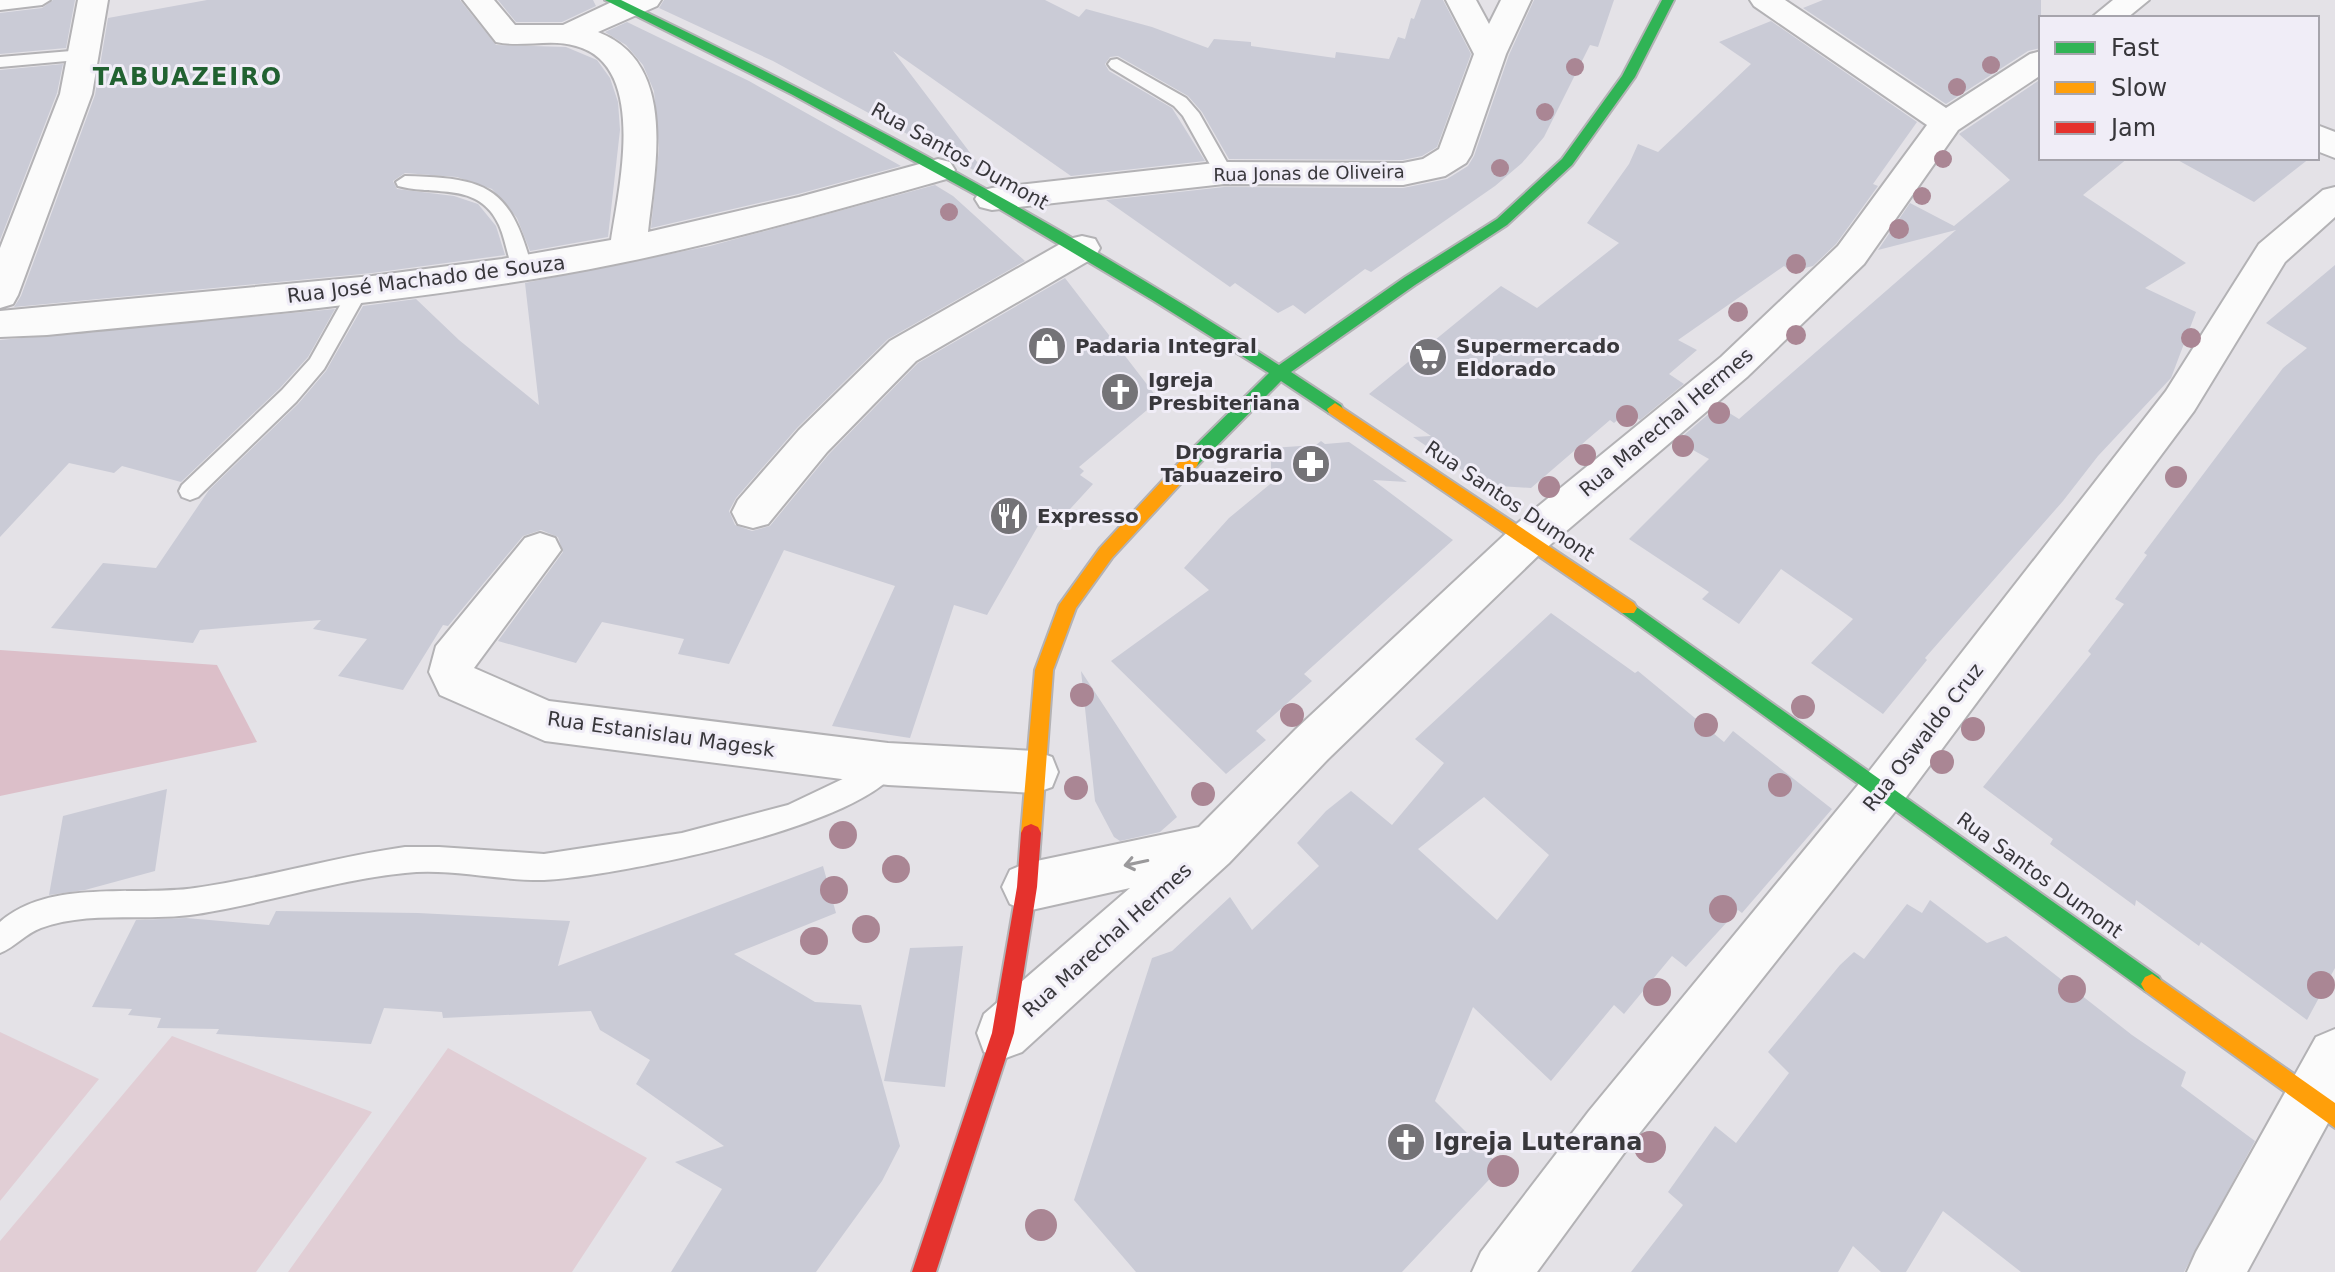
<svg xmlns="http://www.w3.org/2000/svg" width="2335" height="1272" viewBox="0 0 2335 1272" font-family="'DejaVu Sans',sans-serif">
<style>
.green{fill:#e1ced5}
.forest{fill:#dcbfc9}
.building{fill:#cacbd6;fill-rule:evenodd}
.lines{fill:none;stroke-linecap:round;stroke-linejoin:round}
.lane-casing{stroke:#b3b2b5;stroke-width:4}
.street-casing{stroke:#b3b2b5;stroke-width:4}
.fast-casing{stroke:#b3b2b5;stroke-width:4}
.slow-casing{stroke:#b3b2b5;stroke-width:4}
.jam-casing{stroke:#b3b2b5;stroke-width:4}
.lane{fill:#fbfbfb;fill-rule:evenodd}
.street{fill:#fbfbfb;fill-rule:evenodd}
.fast{fill:#30b455;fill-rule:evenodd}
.slow{fill:#ff9f0a;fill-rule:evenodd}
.jam{fill:#e5322d;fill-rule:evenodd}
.tree{fill:#aa8694}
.oneway{stroke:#9a999b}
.labels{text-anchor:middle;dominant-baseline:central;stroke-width:6;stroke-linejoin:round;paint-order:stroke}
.far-street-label{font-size:18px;fill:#38373b;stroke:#f0edf7}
.street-label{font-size:20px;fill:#38373b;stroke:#f0edf7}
.poi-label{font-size:20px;font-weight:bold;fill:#38373b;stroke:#f0edf7;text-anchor:start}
.far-district-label{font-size:24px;font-weight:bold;letter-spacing:2px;fill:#216131;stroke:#f0edf7}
.near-poi-label{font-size:24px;font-weight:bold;fill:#38373b;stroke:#f0edf7;text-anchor:start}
</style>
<rect width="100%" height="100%" fill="#e4e2e7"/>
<path class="green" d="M0,1032L99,1079L0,1201Z
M172,1036L372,1112L256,1272H0V1241Z
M448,1048L647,1158L572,1272H288Z"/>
<path class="forest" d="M0,650L217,665L257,742L0,796Z"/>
<path class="building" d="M53,0H75L66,48L0,54V13L42,8Z
M207,0H460L496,45L566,47L597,60L610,78L618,102L620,130L608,237L530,251L517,218L492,189L457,177L405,173L393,181L397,189L454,196L478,204L496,226L505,255L372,273L14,307L21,296L95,95L108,18Z
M498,0H593L596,6L562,22H516Z
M664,0H1045L1079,17L1086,9L1152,27L1208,48L1214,39L1251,42V46L1335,58L1336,52L1389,59L1398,37L1405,39L1411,18L1414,19L1421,0H1443L1471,54L1437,147L1422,156L1403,160L1229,159L1202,112L1188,96L1118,56L1110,57L1105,64L1109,71L1172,108L1205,161L1071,176L893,51L990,179L773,61L659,8Z
M1534,0H1614L1598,47L1590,45L1544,137L1522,163L1495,186L1371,272L1365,269L1305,314L1293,305L1278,313L1235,283L1230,287L1106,200L1224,187L1403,188L1447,179L1468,166L1474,156L1509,55Z
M1823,0H2041V48L2028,51L1946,104L1803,8Z
M1771,21L1917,122L1873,184L1878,186L1836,244L1813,266L1792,271L1784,266L1678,340L1697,350L1669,374L1684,384L1640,420L1627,412L1614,423L1610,420L1531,488L1484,485L1413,437L1431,436L1369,394L1501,286L1537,308L1619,243L1587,223L1629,164L1638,144L1658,152L1751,64L1719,42Z
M627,22L749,81L901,166L798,194L651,228L659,148L654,91L643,65L626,45L605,32Z
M63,64L57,93L0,240V70Z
M2041,79V158H2128L2083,195L2186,263L2145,288L2196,312L2171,378L2098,456L2063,501L1925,658L1927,660L1883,714L1811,663L1853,619L1781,569L1739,624L1702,599L1709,592L1629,539L1709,459L1677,441L1718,406L1739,419L1956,230L1878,250L1910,203L1954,226L2010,180L1959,134Z
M2174,158H2310L2254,202Z
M935,185L953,196L1025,261L888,339L797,428L736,498L729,511L735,525L752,531L770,526L829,454L918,363L1065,278L1159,400L1079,467L1084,471L1080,475L1093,484L1060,520L1046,512L987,615L954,605L910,738L832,726L895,586L784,550L729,664L678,654L684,639L602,622L576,663L498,641L563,552L558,537L541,530L523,536L448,626L443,625L403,690L338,676L367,639L313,629L321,620L200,630L193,643L51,628L103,563L156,568L209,490L298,404L326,371L363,306L416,299L459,340L539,405L525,283L710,246Z
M2335,265V968L2307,1020L2201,942L2199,946L2136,900L2135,906L2050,844L2053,839L1983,787L2091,654L2088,651L2124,604L2115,599L2147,555L2144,553L2283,368L2307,348L2266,323Z
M335,309L308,357L280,388L181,482L122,466L114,473L69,463L0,537V340Z
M1321,441L1325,444L1349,442L1407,482L1373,480L1453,540L1304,674L1312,681L1256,731L1266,740L1226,774L1111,661L1209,590L1184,568L1229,518L1280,476H1271V448L1316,445Z
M1551,613L1635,673L1638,671L1724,742L1733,731L1832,809L1742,913L1738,910L1686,967L1672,956L1624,1014L1614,1005L1551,1081L1473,1007L1435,1101L1501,1167L1402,1272H1136L1074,1200L1152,958L1172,951L1230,897L1252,930L1319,866L1297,843L1326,811L1351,791L1392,825L1444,763L1415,739ZM1484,797L1549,855L1497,920L1418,849Z
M1081,671L1177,817L1160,832L1120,841L1114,837L1095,801Z
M167,789L155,871L85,890L49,895L63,816Z
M823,866L836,913L734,954L815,1002L861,1005L900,1146L882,1181L816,1272H671L722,1189L675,1162L724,1146L636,1084L650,1060L600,1030L591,1011L443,1018L442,1012L384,1008L371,1044L216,1034L219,1029L157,1028L161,1018L128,1015L132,1009L92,1007L136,920L186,918L269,925L276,911L418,913L570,921L558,966Z
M1930,900L1987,943L2006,936L2132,1035L2186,1072L2181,1086L2255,1141L2184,1272H2021L1943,1211L1906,1272H1881L1853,1246L1838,1272H1631L1683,1205L1668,1192L1715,1126L1736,1143L1789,1073L1768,1052L1840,965L1854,952L1864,959L1907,904L1922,913Z
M963,946L945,1087L884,1081L910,948Z"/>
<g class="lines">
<defs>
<path id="lane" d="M0,0H50L42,5L0,10Z
M83,50L89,51L92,55L89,59L0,67V57Z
M1117,59L1186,98L1199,113L1233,173L1231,177H1217L1183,116L1174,106L1111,68L1108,64L1111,60Z
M405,176C487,178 510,186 532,268L529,273H515C507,258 506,240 499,225C479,181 435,196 398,186L396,182Z
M359,282L369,289L324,369L296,402L198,497L190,500L182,497L179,491L182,485L282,390L310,359L352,284Z
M888,752L897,756L901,764C872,826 612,877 544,880C498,881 452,868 405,873C335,880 267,903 197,914C147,922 89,910 41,928C25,934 15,947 0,953V922C50,878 134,897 195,888C266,878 334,857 405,847H439L544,854L682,833L788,805L849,776Z"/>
<path id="street" d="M78,0H108L92,94L18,295L13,304L0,308V248L60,94Z
M463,0H494L515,25H563L616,0H661L657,6L598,32C678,63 655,166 648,232L799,197L938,159L950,162L955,170L950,178C822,214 694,251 563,274C392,304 219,318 47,335L0,337V311L372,276L502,259L611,240C619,187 648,65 576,46C550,38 522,48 496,42Z
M1446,0H1476L1489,24L1501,0H1531L1506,54L1471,155L1466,163L1445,176L1403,185L1224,184L992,210L980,207L975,199L980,191L992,188L1224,162L1403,163L1423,159L1439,149L1474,54Z
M1750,0H1785L1946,108L2030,54L2041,51V75L1958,130L1864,264L1747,377L1544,550L1328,759L1229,863L1022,1052L1003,1059L984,1052L977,1033L984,1014L1130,888L1027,911L1010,904L1002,887L1010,870L1027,863L1199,827L1296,729L1514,526L1721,357L1838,246L1927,125L1754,6Z
M2113,0H2149L2127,18H2091Z
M2317,125L2335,132V158L2317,151Z
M2335,187V217L2285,262L2194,411L1901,804L1627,1149L1537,1272H1472L1481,1252L1589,1111L1867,774L2166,391L2259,244L2323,190Z
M1082,236L1095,239L1100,248L1095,257L916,361L827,452L768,524L753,528L738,524L732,512L738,500L799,430L890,341L1069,239Z
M540,533L555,538L561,550L474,668L549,701L888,743L1035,751L1052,757L1058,772L1052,787L1035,793L888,785L545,741L440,695L429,672L436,646L525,538Z
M2335,1029V1110L2247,1272H2187L2196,1252L2316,1037Z"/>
<path id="fast" d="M605,0H621C847,109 1068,228 1279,365L1405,277L1497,219L1562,159L1622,76L1662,0H1674L1635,77L1572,165L1507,225L1415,285L1291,372L1341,405L1343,409L1341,413H1329L1281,381L1197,466L1191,467L1183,461L1185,456L1269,373L1154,301L976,195L793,95Z
M1628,601L2159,977L2163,984L2159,991L2152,994L2145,991L1622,613L1619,608L1622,603Z"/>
<path id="slow" d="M1335,403L1634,603L1637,608L1634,613H1622L1329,413L1327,409Z
M1191,455L1199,461L1197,466L1112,558L1076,608L1053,670L1041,833L1038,839L1031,842L1024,839L1021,833L1035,670L1059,605L1100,548L1185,456Z
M2152,974L2335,1103V1128L2145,991L2141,984L2145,977Z"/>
<path id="jam" d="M1031,824L1038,827L1041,833L1037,887L1014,1033L936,1272H912L992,1033L1017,887L1021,833L1024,827Z"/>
</defs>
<use href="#lane" class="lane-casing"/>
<use href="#street" class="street-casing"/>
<use href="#fast" class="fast-casing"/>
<use href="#slow" class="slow-casing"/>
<use href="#jam" class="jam-casing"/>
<use href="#lane" class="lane"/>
<use href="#street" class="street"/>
<use href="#fast" class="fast"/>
<use href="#slow" class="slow"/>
<use href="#jam" class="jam"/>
</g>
<g class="tree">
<circle cx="1991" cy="65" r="9"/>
<circle cx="1575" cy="67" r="9"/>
<circle cx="1957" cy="87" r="9"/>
<circle cx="1545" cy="112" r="9"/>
<circle cx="1943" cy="159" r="9"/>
<circle cx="1500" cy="168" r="9"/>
<circle cx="1922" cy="196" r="9"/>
<circle cx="949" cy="212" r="9"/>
<circle cx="1899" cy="229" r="10"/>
<circle cx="1796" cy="264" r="10"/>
<circle cx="1738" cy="312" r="10"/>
<circle cx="1796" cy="335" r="10"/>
<circle cx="2191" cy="338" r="10"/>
<circle cx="1719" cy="413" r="11"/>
<circle cx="1627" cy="416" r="11"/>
<circle cx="1683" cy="446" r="11"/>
<circle cx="1585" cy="455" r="11"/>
<circle cx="2176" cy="477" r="11"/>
<circle cx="1549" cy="487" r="11"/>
<circle cx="1082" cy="695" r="12"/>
<circle cx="1803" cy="707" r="12"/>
<circle cx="1292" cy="715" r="12"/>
<circle cx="1706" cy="725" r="12"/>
<circle cx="1973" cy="729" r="12"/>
<circle cx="1942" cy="762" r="12"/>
<circle cx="1780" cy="785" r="12"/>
<circle cx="1076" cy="788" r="12"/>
<circle cx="1203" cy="794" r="12"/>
<circle cx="843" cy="835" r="14"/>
<circle cx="896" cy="869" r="14"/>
<circle cx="834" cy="890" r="14"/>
<circle cx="1723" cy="909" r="14"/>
<circle cx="866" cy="929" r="14"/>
<circle cx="814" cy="941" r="14"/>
<circle cx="2321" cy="985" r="14"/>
<circle cx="2072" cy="989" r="14"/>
<circle cx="1657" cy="992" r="14"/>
<circle cx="1650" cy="1147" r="16"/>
<circle cx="1503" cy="1171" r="16"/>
<circle cx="1041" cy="1225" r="16"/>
</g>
<defs><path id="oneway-shaft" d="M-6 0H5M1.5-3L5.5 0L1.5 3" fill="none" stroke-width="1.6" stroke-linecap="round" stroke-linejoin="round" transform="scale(2)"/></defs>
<use class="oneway" href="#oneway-shaft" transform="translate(1136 863) rotate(168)"/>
<defs>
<symbol id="shop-disc" viewBox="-11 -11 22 22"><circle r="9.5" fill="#747377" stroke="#f0edf7"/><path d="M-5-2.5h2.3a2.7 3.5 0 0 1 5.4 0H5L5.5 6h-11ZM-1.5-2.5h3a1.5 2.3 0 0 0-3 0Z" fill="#fff"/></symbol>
<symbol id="supermarket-disc" viewBox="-11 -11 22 22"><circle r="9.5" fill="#747377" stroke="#f0edf7"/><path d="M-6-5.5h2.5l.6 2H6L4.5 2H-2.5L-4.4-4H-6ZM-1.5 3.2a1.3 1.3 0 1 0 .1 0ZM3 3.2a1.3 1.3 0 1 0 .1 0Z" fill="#fff"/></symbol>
<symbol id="church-disc" viewBox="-11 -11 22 22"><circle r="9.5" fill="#747377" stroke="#f0edf7"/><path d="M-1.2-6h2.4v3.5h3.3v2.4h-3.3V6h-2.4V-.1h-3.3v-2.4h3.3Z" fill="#fff"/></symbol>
<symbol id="pharmacy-disc" viewBox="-11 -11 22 22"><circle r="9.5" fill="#747377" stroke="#f0edf7"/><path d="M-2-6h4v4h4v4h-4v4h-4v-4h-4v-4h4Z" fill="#fff"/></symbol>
<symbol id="restaurant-disc" viewBox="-11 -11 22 22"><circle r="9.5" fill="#747377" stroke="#f0edf7"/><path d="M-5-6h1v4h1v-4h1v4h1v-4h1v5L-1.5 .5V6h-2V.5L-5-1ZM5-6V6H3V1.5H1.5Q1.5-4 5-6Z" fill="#fff"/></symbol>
</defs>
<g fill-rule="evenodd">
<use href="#shop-disc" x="1025" y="324" width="44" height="44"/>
<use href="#supermarket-disc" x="1406" y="335" width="44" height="44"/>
<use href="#church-disc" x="1098" y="370" width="44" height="44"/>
<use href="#pharmacy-disc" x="1289" y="442" width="44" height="44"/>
<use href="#restaurant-disc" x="987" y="494" width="44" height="44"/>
<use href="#church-disc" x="1384" y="1120" width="44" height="44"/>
</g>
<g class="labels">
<g class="far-street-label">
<text transform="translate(1309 173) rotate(-1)">Rua Jonas de Oliveira</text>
</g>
<g class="street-label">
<text transform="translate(960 156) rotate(29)">Rua Santos Dumont</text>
<text transform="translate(426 279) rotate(-7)">Rua José Machado de Souza</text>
<text transform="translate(1666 422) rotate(-40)">Rua Marechal Hermes</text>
<text transform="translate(1510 501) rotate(34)">Rua Santos Dumont</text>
<text transform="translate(661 734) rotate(8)">Rua Estanislau Magesk</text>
<text transform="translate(1923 737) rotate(-52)">Rua Oswaldo Cruz</text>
<text transform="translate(2040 875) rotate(36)">Rua Santos Dumont</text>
<text transform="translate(1107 940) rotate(-42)">Rua Marechal Hermes</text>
</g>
<g class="poi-label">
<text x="1075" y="346">Padaria Integral</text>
<text x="1456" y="346">Supermercado<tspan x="1456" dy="23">Eldorado</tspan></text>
<text x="1148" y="380">Igreja<tspan x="1148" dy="23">Presbiteriana</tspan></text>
<text x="1283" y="452" text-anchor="end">Drograria<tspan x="1283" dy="23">Tabuazeiro</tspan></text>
<text x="1037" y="516">Expresso</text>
</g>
<g class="far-district-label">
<text x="188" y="77">TABUAZEIRO</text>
</g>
<g class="near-poi-label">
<text x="1434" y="1142">Igreja Luterana</text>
</g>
</g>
<rect x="2039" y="16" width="280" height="144" fill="#f0edf7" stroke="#a6a4ac" stroke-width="2"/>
<rect x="2055" y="42" width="40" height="12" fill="#30b455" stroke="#a6a4ac" stroke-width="2"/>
<text x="2111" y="56" font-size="24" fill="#38373b">Fast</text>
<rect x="2055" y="82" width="40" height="12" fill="#ff9f0a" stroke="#a6a4ac" stroke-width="2"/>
<text x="2111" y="96" font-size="24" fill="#38373b">Slow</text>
<rect x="2055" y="122" width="40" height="12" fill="#e5322d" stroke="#a6a4ac" stroke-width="2"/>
<text x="2111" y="136" font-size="24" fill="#38373b">Jam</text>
</svg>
